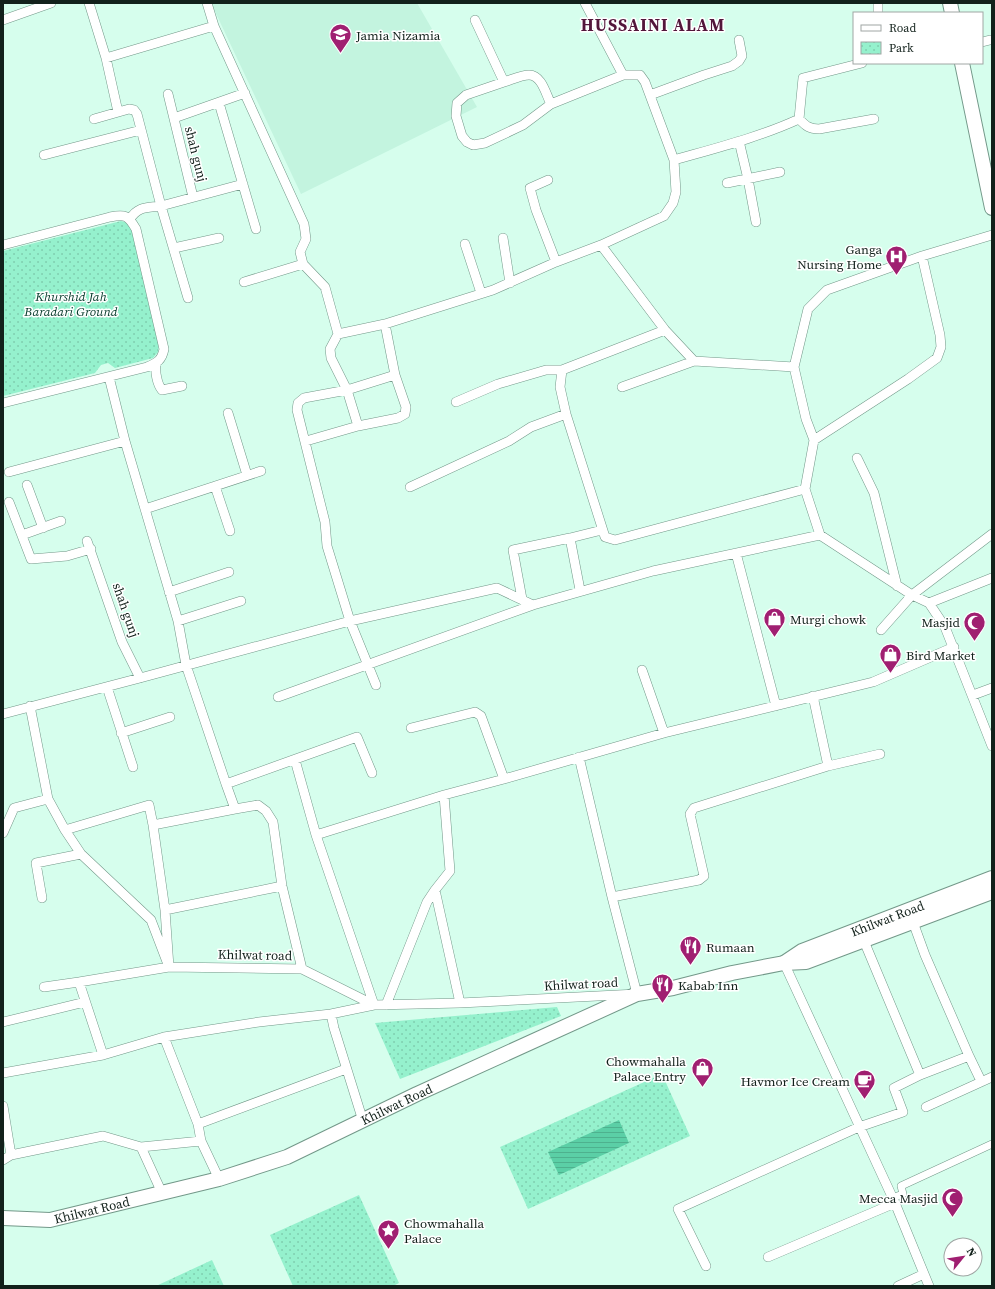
<svg xmlns="http://www.w3.org/2000/svg" width="995" height="1289" viewBox="0 0 995 1289" font-family="'Source Serif 4',serif">
<style>
.built{fill:#c3f4df}
.park{fill:url(#park-dots)}
.water{fill:url(#water-rules)}
.lines{fill:none;stroke-linecap:round;stroke-linejoin:round}
.pedestrian-casing{stroke:#739889;stroke-width:8}
.minor-casing{stroke:#739889;stroke-width:10}
.primary-casing{stroke:#739889;stroke-width:16}
.pedestrian{stroke:#fff;stroke-width:7}
.minor{stroke:#fff;stroke-width:9}
.primary{stroke:#fff;stroke-width:14}
.labels{text-anchor:middle;dominant-baseline:central;stroke-width:3;stroke-linejoin:round;paint-order:stroke}
.poi-label{font-size:13px;fill:#12211b;stroke:#fff;text-anchor:start}
.street-label{font-size:13px;fill:#12211b;stroke:#fff}
.park-label{font-size:13px;font-style:italic;fill:#033929;stroke:#fff}
.district-label{font-size:17px;font-weight:bold;letter-spacing:1px;fill:#53163b;stroke:#fff}
</style>
<defs>
<pattern id="park-dots" width="8" height="8" patternUnits="userSpaceOnUse"><rect width="8" height="8" fill="#95f1cd"/><path d="M2 2h.1M6 6h.1" fill="none" stroke="#7fceaf" stroke-width="1.8" stroke-linecap="round"/></pattern>
<pattern id="water-rules" width="6" height="5" patternUnits="userSpaceOnUse"><rect width="6" height="5" fill="#5bcfa6"/><path d="M0 2.5h6" fill="none" stroke="#4eb18e"/></pattern>
</defs>
<rect width="100%" height="100%" fill="#d6feed"/>
<path class="built" d="M211,3H417L477,107L301,194Z"/>
<path class="park" d="M121,221L131,224L159,342L158,352L153,358L115,368L108,363L101,365L95,373L3,396V251Z
M557,1007L561,1016L400,1079L375,1023Z
M662,1074L690,1136L528,1209L500,1147Z
M359,1195L399,1283L393,1286H293L270,1235Z
M212,1260L224,1286H156Z"/>
<path class="water" d="M619,1120L629,1143L559,1175L548,1152Z"/>
<g class="lines">
<defs>
<path id="pedestrian" d="M892,1198L903,1194L901,1186L992,1144"/>
<path id="minor" d="M89,3L106,58L118,112
M207,3L214,26L304,224L306,239L300,252L303,264L325,287L338,334L385,324L493,290L556,262L601,245L664,216L673,203L676,192L674,160L645,82L640,75H623L551,104L523,125L485,143L473,145L467,142L462,136L456,116L457,103L466,95L504,82
M585,3L623,75
M878,3V13
M3,20L51,3
M475,20L504,82C511,80 521,75 529,75C542,75 546,95 551,104
M982,42L990,40
M106,58L214,26
M862,63L803,78L799,119C806,126 809,129 819,129L874,119
M168,94L193,197
M650,95L704,75L732,66L739,61L742,56L739,40
M219,103L256,229
M174,118L245,93
M94,119L129,109L134,110L137,114L161,206C147,208 138,206 130,219
M739,141L748,179L756,222
M44,155L141,130
M674,160C716,148 760,137 799,119
M548,180L530,188L536,210L556,262
M727,183L780,172
M503,238L510,283
M465,244L481,293
M3,245L110,217C125,214 128,215 136,229L164,349C162,360 157,363 147,367L3,403
M601,245L665,330L694,361L794,367L806,419L814,440L805,489L820,535
M174,248L219,238
M244,282L303,264
M188,298L161,206L243,184
M338,334L330,349L331,358L347,390L358,426
M156,364C155,372 157,384 162,390L182,386
M794,367L808,309L827,290L922,256L992,235
M109,377L125,441L178,621L186,665L226,784
M622,387L694,361
M456,402L498,384L546,370H562
M228,413L247,475
M566,414L560,387L562,370L665,330
M814,440L908,379L937,358L941,347L940,335L922,256
M306,441L358,426L398,418L405,414L406,407L395,375L385,324
M857,458L874,493L897,586
M9,472L125,441
M27,485L43,528
M215,486L230,531
M410,487L509,441L531,427L566,414L605,537L615,540L805,489
M9,502L31,559L67,556L91,549
M145,509L261,471
M22,535L61,521
M570,538L580,590
M87,541L122,642L140,678
M736,553L776,706
M169,592L229,572
M522,599L513,550L570,538L602,530
M929,603L992,578
M178,621L241,601
M881,630L912,595L929,603L945,627L992,746
M642,670L664,733
M376,685L350,621L327,546L325,522L297,410L298,403L304,398L347,390L395,375
M107,687L133,767
M973,695L992,688
M813,696L828,766
M278,697L533,605
M30,706L48,799L65,830L81,854L151,920L169,967L302,969L374,1005
M3,714L140,678L350,621L497,588L533,605L653,571L820,535L912,595L992,534
M411,728L475,712L481,716L504,779
M121,733L170,717
M295,760L316,835L374,1005
M235,809L258,805L266,811L273,822L282,886L302,969
M153,825L165,910
M65,830L149,805L153,825L235,809L226,784L357,737L372,773
M3,833L14,808L48,799
M316,835L444,795L504,779L664,733L873,682L954,647
M435,890L460,1003
M612,897L699,880L704,876L690,814L694,808L828,766L880,754
M42,898L36,863L81,854
M913,922L925,955L969,1056
M864,941L920,1075
M784,963L895,1203L929,1286
M79,982L103,1055
M44,987L79,982L169,967L165,910L282,886
M386,1005L427,902L435,890L450,871L444,795
M331,1014L334,1028L363,1121
M3,1022L85,1002
M164,1037L198,1124L201,1141L219,1179
M3,1073L103,1055L164,1037L259,1022L331,1014L374,1005L460,1003L637,994L612,897L579,757
M3,1106L11,1155
M926,1107L992,1077
M198,1124L346,1069
M141,1147L162,1193
M3,1160L11,1155L103,1136L141,1147L201,1141
M768,1257L895,1203
M706,1266L678,1209L859,1127L903,1112L894,1088L920,1075L969,1056L981,1081
M898,1286L924,1274"/>
<g id="primary">
<path d="M950,3L952,13"/>
<path d="M962,63L992,208"/>
<path id="s1" d="M784,963L802,951L992,878"/>
<path id="s2" d="M3,1218L50,1220L219,1179L287,1157L417,1094L637,994L673,988L732,973L784,963L806,962L992,892"/>
</g>
</defs>
<use href="#pedestrian" class="pedestrian-casing"/>
<use href="#minor" class="minor-casing"/>
<use href="#primary" class="primary-casing"/>
<use href="#pedestrian" class="pedestrian"/>
<use href="#minor" class="minor"/>
<use href="#primary" class="primary"/>
</g>
<defs>
<symbol id="university-pin" viewBox="-11 -11 22 30"><path d="M0 17L-7.5 6A9.5 9.5 0 1 1 7.5 6Z" fill="#a01f71" stroke="#fff"/><path d="M0-5L7-2L0 1L-7-2ZM-4 1L0 2.5L4 1V4Q0 6-4 4Z" fill="#fff"/></symbol>
<symbol id="hospital-pin" viewBox="-11 -11 22 30"><path d="M0 17L-7.5 6A9.5 9.5 0 1 1 7.5 6Z" fill="#a01f71" stroke="#fff"/><path d="M-5-5h3v3.5h4V-5h3V5h-3V1.5h-4V5h-3Z" fill="#fff"/></symbol>
<symbol id="shop-pin" viewBox="-11 -11 22 30"><path d="M0 17L-7.5 6A9.5 9.5 0 1 1 7.5 6Z" fill="#a01f71" stroke="#fff"/><path d="M-5-2.5h2.3a2.7 3.5 0 0 1 5.4 0H5L5.5 6h-11ZM-1.5-2.5h3a1.5 2.3 0 0 0-3 0Z" fill="#fff"/></symbol>
<symbol id="mosque-pin" viewBox="-11 -11 22 30"><path d="M0 17L-7.5 6A9.5 9.5 0 1 1 7.5 6Z" fill="#a01f71" stroke="#fff"/><path d="M3.5-4.9A6 6 0 1 0 3.5 4.9A5 5 0 1 1 3.5-4.9Z" fill="#fff"/></symbol>
<symbol id="restaurant-pin" viewBox="-11 -11 22 30"><path d="M0 17L-7.5 6A9.5 9.5 0 1 1 7.5 6Z" fill="#a01f71" stroke="#fff"/><path d="M-5-6h1v4h1v-4h1v4h1v-4h1v5L-1.5 .5V6h-2V.5L-5-1ZM5-6V6H3V1.5H1.5Q1.5-4 5-6Z" fill="#fff"/></symbol>
<symbol id="cafe-pin" viewBox="-11 -11 22 30"><path d="M0 17L-7.5 6A9.5 9.5 0 1 1 7.5 6Z" fill="#a01f71" stroke="#fff"/><path d="M-5.5-4.5H6V0H3Q3 3.5 0 3.5H-2.5Q-5.5 3.5-5.5 0ZM3-3.2v2h1.7v-2ZM-6 4.5H4V6H-6Z" fill="#fff"/></symbol>
<symbol id="sight-pin" viewBox="-11 -11 22 30"><path d="M0 17L-7.5 6A9.5 9.5 0 1 1 7.5 6Z" fill="#a01f71" stroke="#fff"/><path d="M0-6L1.8-2.2L6-1.7L2.9 1.2L3.7 5.4L0 3.3L-3.7 5.4L-2.9 1.2L-6-1.7L-1.8-2.2Z" fill="#fff"/></symbol>
</defs>
<g fill-rule="evenodd">
<use href="#university-pin" x="328" y="22" width="25" height="34"/>
<use href="#hospital-pin" x="884" y="244" width="25" height="34"/>
<use href="#shop-pin" x="762" y="606" width="25" height="34"/>
<use href="#mosque-pin" x="962" y="610" width="25" height="34"/>
<use href="#shop-pin" x="878" y="642" width="25" height="34"/>
<use href="#restaurant-pin" x="678" y="934" width="25" height="34"/>
<use href="#restaurant-pin" x="650" y="972" width="25" height="34"/>
<use href="#shop-pin" x="690" y="1056" width="25" height="34"/>
<use href="#cafe-pin" x="852" y="1068" width="25" height="34"/>
<use href="#mosque-pin" x="940" y="1186" width="25" height="34"/>
<use href="#sight-pin" x="376" y="1218" width="25" height="34"/>
</g>
<g class="labels">
<g class="poi-label">
<text x="356" y="35">Jamia Nizamia</text>
<text x="882" y="249" text-anchor="end">Ganga<tspan x="882" dy="15">Nursing Home</tspan></text>
<text x="790" y="619">Murgi chowk</text>
<text x="960" y="622" text-anchor="end">Masjid</text>
<text x="906" y="655">Bird Market</text>
<text x="706" y="947">Rumaan</text>
<text x="678" y="985">Kabab Inn</text>
<text x="686" y="1061" text-anchor="end">Chowmahalla<tspan x="686" dy="15">Palace Entry</tspan></text>
<text x="850" y="1081" text-anchor="end">Havmor Ice Cream</text>
<text x="938" y="1198" text-anchor="end">Mecca Masjid</text>
<text x="404" y="1223">Chowmahalla<tspan x="404" dy="15">Palace</tspan></text>
</g>
<g class="street-label">
<text transform="translate(196 154) rotate(76)">shah gunj</text>
<text transform="translate(126 610) rotate(71)">shah gunj</text>
<text stroke="none"><textPath href="#s1" startOffset="113">Khilwat Road</textPath></text>
<text transform="translate(255 955) rotate(1)">Khilwat road</text>
<text transform="translate(581 984) rotate(-3)">Khilwat road</text>
<text stroke="none"><textPath href="#s2" startOffset="414">Khilwat Road</textPath></text>
<text stroke="none"><textPath href="#s2" startOffset="90">Khilwat Road</textPath></text>
</g>
<g class="park-label">
<text x="71" y="296">Khurshid Jah<tspan x="71" dy="15">Baradari Ground</tspan></text>
</g>
<g class="district-label">
<text x="653" y="25">HUSSAINI ALAM</text>
</g>
</g>
<rect width="995" height="1289" fill="none" stroke="#12211b" stroke-width="8"/>
<rect x="853" y="12" width="130" height="52" fill="#ffffff" stroke="#a0a6a4"/>
<rect x="861" y="25" width="20" height="6" fill="#ffffff" stroke="#a0a6a4"/>
<text x="889" y="32" font-size="12" fill="#12211b">Road</text>
<rect x="861" y="42" width="20" height="12" fill="url(#park-dots)" stroke="#a0a6a4"/>
<text x="889" y="52" font-size="12" fill="#12211b">Park</text>
<g transform="translate(963 1257) rotate(60)"><circle r="19" fill="#ffffff" stroke="#a0a6a4"/>
<path d="M0-3L7 15L0 10L-7 15Z" fill="#a01f71"/>
<text y="-6" font-size="11" font-weight="bold" text-anchor="middle" fill="#12211b">N</text>
</g>
</svg>
